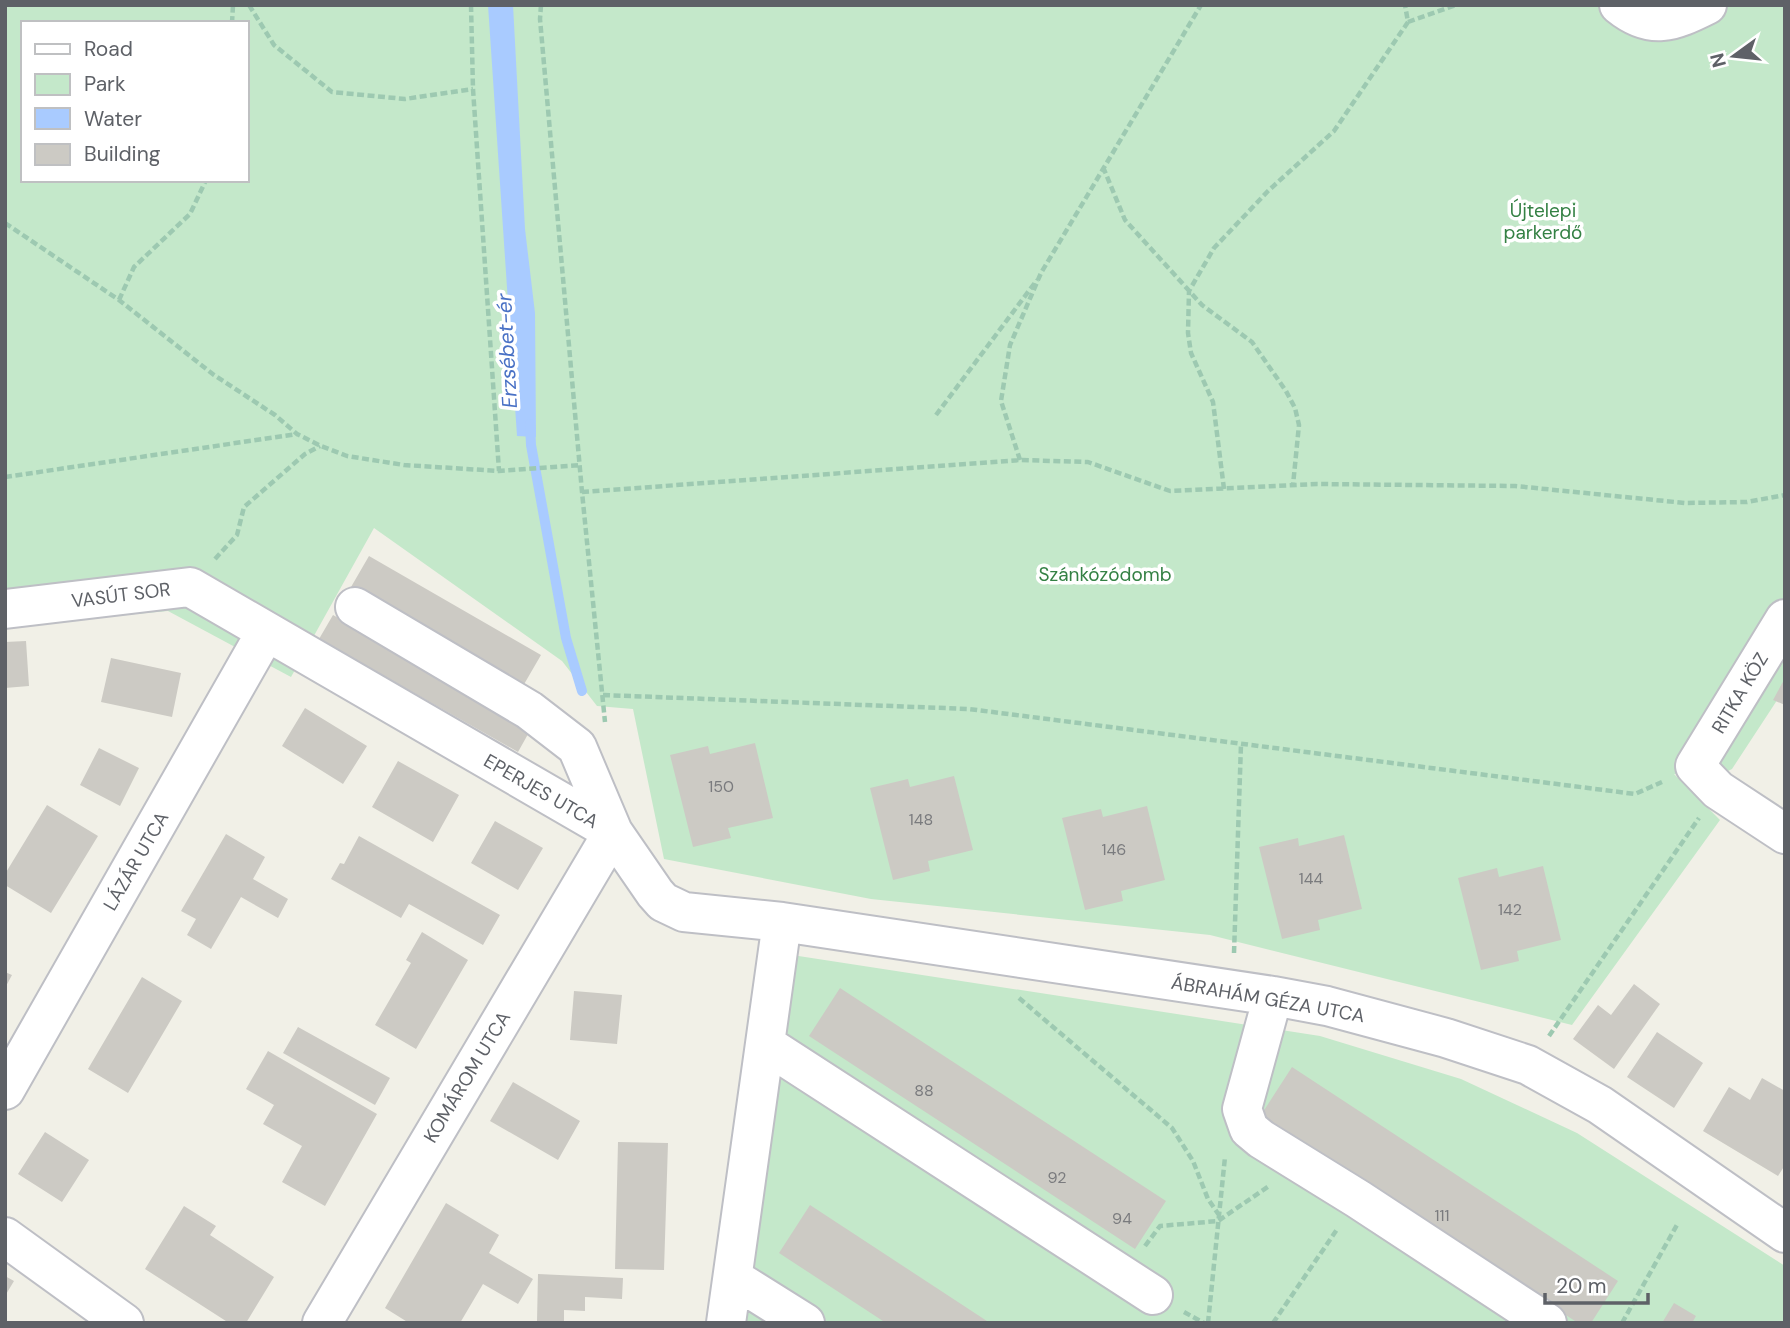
<svg xmlns="http://www.w3.org/2000/svg" width="1790" height="1328" viewBox="0 0 1790 1328" font-family="'DM Sans',sans-serif">
<style>
.green{fill:#c4e8ca;fill-rule:evenodd}
.water{fill:#a9cbff}
.lines{fill:none;stroke-linecap:round;stroke-linejoin:round}
.stream{stroke:#a9cbff;stroke-width:10}
.building{fill:#cccac4}
.minor-casing{stroke:#bebfc5;stroke-width:42}
.path{stroke:#9dc9b1;stroke-width:4.5;stroke-dasharray:7 3.5;stroke-linecap:butt}
.minor{stroke:#fff;stroke-width:38}
.labels{text-anchor:middle;dominant-baseline:central;stroke-width:7;stroke-linejoin:round;paint-order:stroke}
.number-label{font-size:16px;fill:#7a7b7e}
.park-label{font-size:19px;fill:#348144;stroke:#fff}
.street-label{font-size:19px;fill:#5e6167;stroke:#fff}
.water-label{font-size:21px;font-style:italic;fill:#4971c5;stroke:#fff}
</style>
<rect width="100%" height="100%" fill="#f1f0e7"/>
<path class="green" d="M5,5H1785V688L1732,769L1716,777L1674,774L1720,820L1572,1025L1210,935L871,899L664,859L633,709L597,706L562,661L374,528L291,677L168,611L5,626ZM23,23H247V180H23Z
M792,955L1320,1036L1461,1079L1577,1133L1785,1266V1323H744Z"/>
<path class="water" d="M488,5H513L525,229L535,313L536,437L517,436Z"/>
<g class="lines">
<path class="stream" d="M530,424L531,445L566,638L582,691"/>
</g>
<path class="building" d="M369,556L541,655L523,686L351,587Z
M333,615L532,727L518,752L319,639Z
M26,641L29,686L5,688V642Z
M111,658L181,673L172,717L101,702Z
M1785,678V705L1773,700Z
M305,708L367,746L343,784L282,746Z
M755,743L773,818L728,828L731,838L693,847L670,755L708,746L710,754Z
M99,748L139,768L120,806L80,785Z
M398,761L459,795L433,842L372,807Z
M954,776L973,850L928,861L930,871L893,880L870,788L908,779L910,787Z
M47,805L98,836L51,913L5,885V874Z
M1147,806L1165,880L1121,891L1123,901L1085,910L1062,818L1101,809L1103,817Z
M495,821L543,848L518,890L471,863Z
M226,834L265,857L253,879L288,899L278,918L241,897L211,949L187,935L196,919L181,911Z
M1344,835L1362,909L1318,920L1320,930L1282,939L1259,847L1298,838L1299,846Z
M359,836L500,915L483,945L409,904L401,918L331,879L340,863L344,864Z
M1543,866L1561,940L1517,951L1519,961L1481,970L1458,878L1497,868L1499,877Z
M422,932L468,960L416,1049L375,1025L411,963L406,960Z
M5,972L12,975L5,988Z
M142,977L182,1001L128,1093L88,1069Z
M1634,984L1660,1004L1614,1069L1573,1039L1598,1005L1611,1015Z
M840,988L1166,1201L1135,1249L809,1036Z
M574,991L622,995L617,1044L570,1040Z
M298,1027L390,1078L375,1105L283,1053Z
M1657,1032L1703,1063L1674,1108L1627,1077Z
M268,1051L377,1114L325,1206L282,1182L302,1146L263,1124L274,1105L246,1089Z
M1292,1067L1618,1281L1591,1323H1578L1261,1115Z
M1762,1078L1785,1091V1165L1778,1176L1703,1131L1729,1087L1750,1100Z
M513,1082L580,1121L558,1160L490,1121Z
M45,1132L89,1160L62,1202L18,1174Z
M618,1142L668,1143L664,1270L615,1269Z
M446,1203L499,1235L489,1253L533,1279L518,1304L483,1284L460,1323H409L385,1308Z
M810,1205L990,1323H886L779,1253Z
M184,1206L216,1226L210,1235L274,1277L246,1323H229L145,1269Z
M538,1274L623,1278L622,1299L585,1297V1311L564,1310V1322L537,1321Z
M5,1276L14,1281L5,1296Z
M1674,1303L1696,1316L1692,1323H1662Z"/>
<g class="lines">
<defs>
<path id="minor" d="M1619,5C1651,31 1673,22 1707,5
M355,607L529,710L577,747L613,832
M5,609L190,587L613,832L655,893L663,902L684,912L782,922L1273,996L1327,1006L1446,1038L1528,1065L1600,1105L1785,1233
M1785,619L1695,766L1718,790L1785,834
M1273,996L1242,1109L1249,1129L1261,1139L1358,1199L1547,1323
M765,1044L1153,1295
M5,1090L266,632
M5,1237L124,1323
M733,1278L805,1323
M322,1323L613,832
M726,1323L782,922"/>
</defs>
<use href="#minor" class="minor-casing"/>
<path class="path" d="M249,5L274,45L332,92L405,99L473,89
M471,5L473,89L499,471
M541,5L540,19L582,492L605,722
M1408,22L1456,5
M232,23L233,5
M1103,167L1125,220L1202,305L1252,342L1286,391L1295,408L1299,425L1293,485
M5,223L119,300L214,375L275,415L297,434L321,446L347,456L404,465L499,471L580,465
M119,300L134,267L190,214L206,180
M936,415L1037,280
M1020,460L1001,401L1010,345L1041,273L1201,5
M5,477L297,434
M1224,489L1213,402L1191,353L1188,333L1189,291L1214,248L1268,191L1334,131L1408,22L1405,5
M582,492L1020,460L1088,462L1170,491L1317,484L1515,486L1685,503L1747,502L1785,495
M215,559L237,535L244,507L305,454L320,446
M603,695L969,709L1635,794L1662,782
M1234,953L1241,744
M1019,998L1172,1128L1193,1161L1208,1199L1219,1215
M1549,1036L1699,818
M1145,1246L1160,1226L1218,1221L1269,1186
M1184,1312L1204,1323
M1208,1323L1225,1157
M1273,1323L1338,1228
M1622,1323L1678,1223"/>
<use href="#minor" class="minor"/>
</g>
<g class="labels">
<g class="number-label">
<text x="721" y="786">150</text>
<text x="921" y="819">148</text>
<text x="1114" y="849">146</text>
<text x="1311" y="878">144</text>
<text x="1510" y="909">142</text>
<text x="924" y="1090">88</text>
<text x="1057" y="1177">92</text>
<text x="1442" y="1215">111</text>
<text x="1122" y="1218">94</text>
</g>
<g class="park-label">
<text x="1543" y="210">Újtelepi<tspan x="1543" dy="22">parkerdő</tspan></text>
<text x="1105" y="574">Szánkózódomb</text>
</g>
<g class="street-label">
<text transform="translate(121 595) rotate(-7)">VASÚT SOR</text>
<text transform="translate(1740 693) rotate(-59)">RITKA KÖZ</text>
<text transform="translate(541 791) rotate(30)">EPERJES UTCA</text>
<text transform="translate(136 861) rotate(-60)">LÁZÁR UTCA</text>
<text transform="translate(1268 999) rotate(10)">ÁBRAHÁM GÉZA UTCA</text>
<text transform="translate(467 1077) rotate(-59)">KOMÁROM UTCA</text>
</g>
<g class="water-label">
<text transform="translate(507 351) rotate(-93)">Erzsébet-ér</text>
</g>
</g>
<rect width="1790" height="1328" fill="none" stroke="#5e6167" stroke-width="14"/>
<rect x="21" y="21" width="228" height="161" fill="#ffffff" stroke="#bfc0c2" stroke-width="2"/>
<rect x="35" y="44" width="35" height="10" fill="#ffffff" stroke="#bfc0c2" stroke-width="2"/>
<text x="84" y="56" font-size="21" fill="#5e6167">Road</text>
<rect x="35" y="74" width="35" height="21" fill="#c4e8ca" stroke="#bfc0c2" stroke-width="2"/>
<text x="84" y="91" font-size="21" fill="#5e6167">Park</text>
<rect x="35" y="108" width="35" height="21" fill="#a9cbff" stroke="#bfc0c2" stroke-width="2"/>
<text x="84" y="126" font-size="21" fill="#5e6167">Water</text>
<rect x="35" y="144" width="35" height="21" fill="#cccac4" stroke="#bfc0c2" stroke-width="2"/>
<text x="84" y="161" font-size="21" fill="#5e6167">Building</text>
<g transform="translate(1734 56) rotate(255)" stroke="#ffffff" stroke-width="5" paint-order="stroke">
<path d="M0-5L12 26L0 18L-12 26Z" fill="#5e6167"/>
<text y="-10" font-size="19" font-weight="bold" text-anchor="middle" fill="#5e6167">N</text>
</g>
<path d="M1545 1293v10h103v-10" fill="none" stroke="#5e6167" stroke-width="3.5"/>
<text x="1556" y="1293" font-size="21" fill="#5e6167" stroke="#ffffff" stroke-width="5" paint-order="stroke">20 m</text>
</svg>
